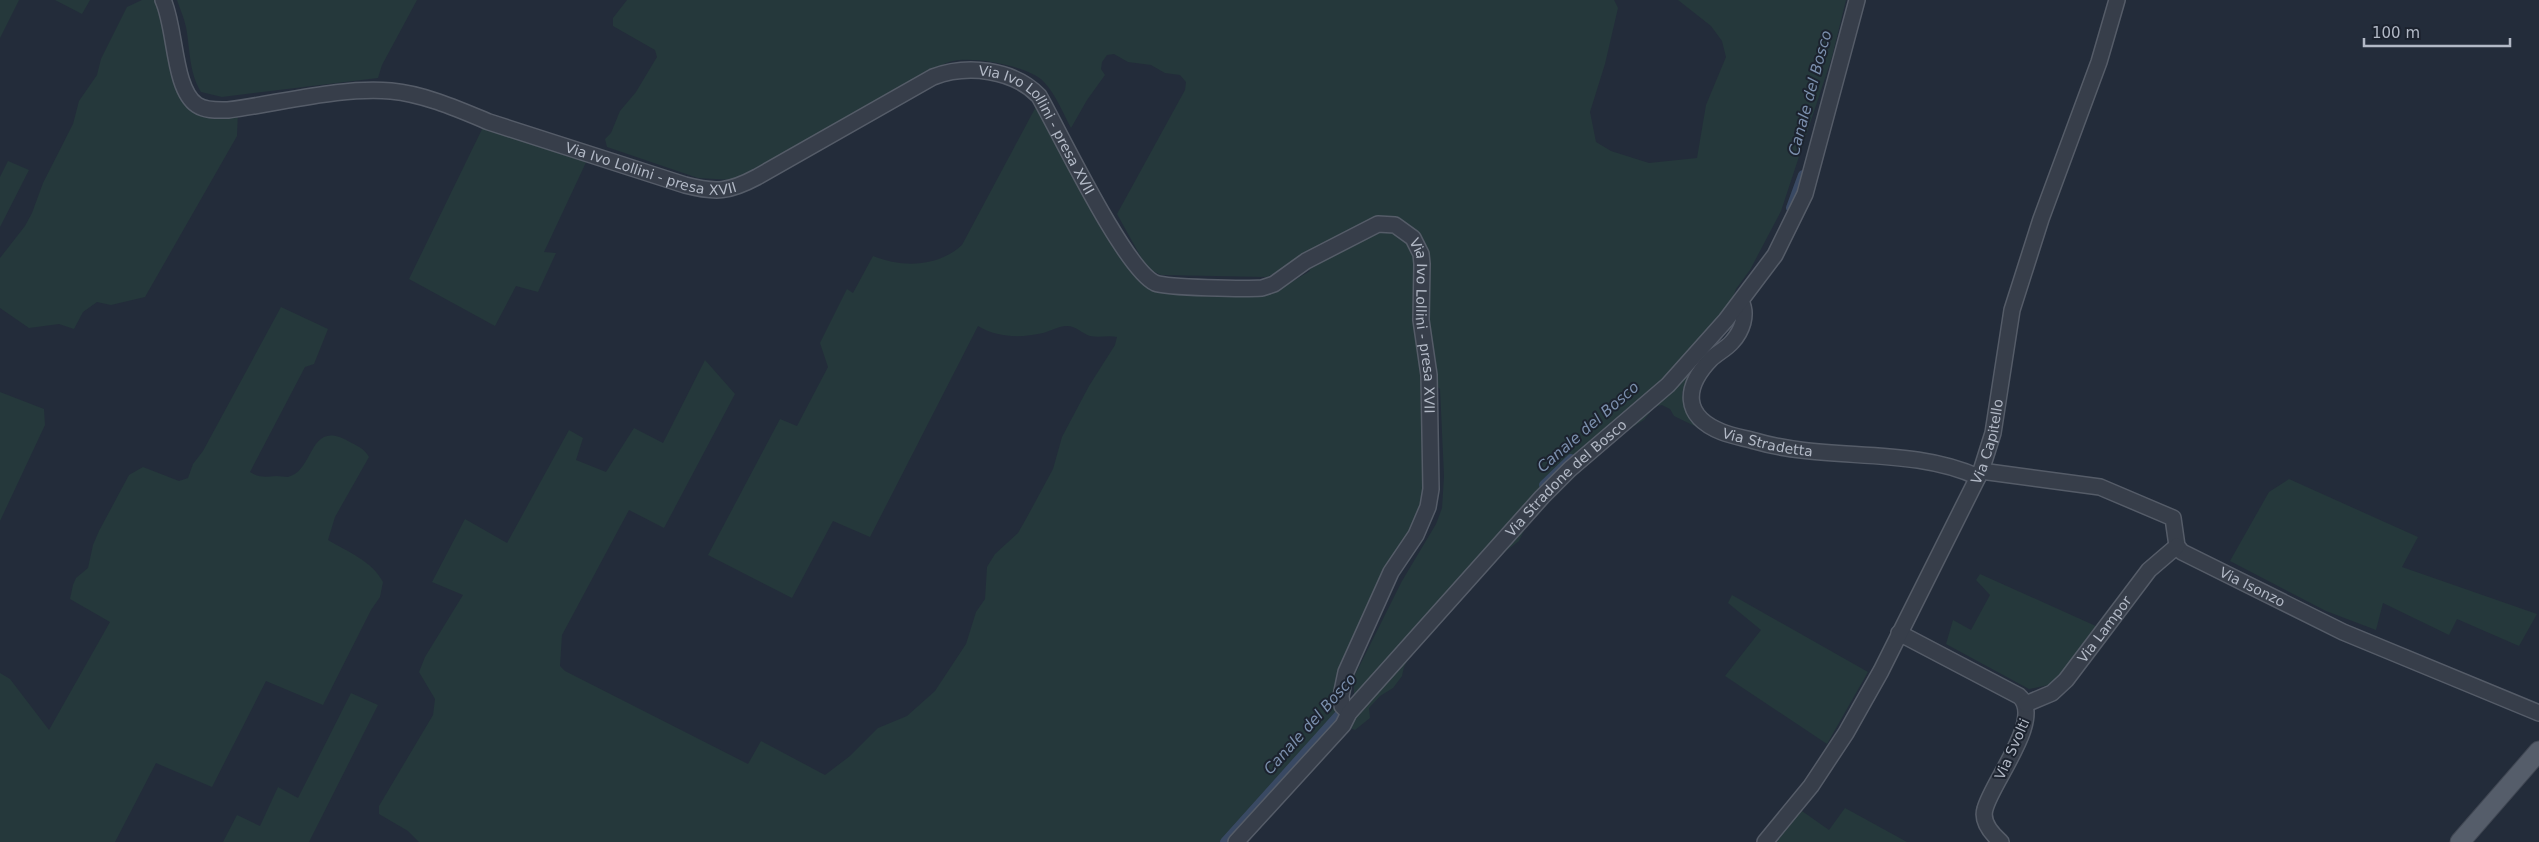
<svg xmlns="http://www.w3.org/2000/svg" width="2539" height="842" viewBox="0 0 2539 842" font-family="'DejaVu Sans',sans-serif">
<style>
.green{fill:#25383b}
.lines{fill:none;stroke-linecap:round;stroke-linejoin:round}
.canal{stroke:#394963;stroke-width:10}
.minor-casing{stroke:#555c68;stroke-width:18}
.major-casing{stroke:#404753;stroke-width:21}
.minor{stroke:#373e4a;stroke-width:15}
.major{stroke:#555d6a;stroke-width:19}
.labels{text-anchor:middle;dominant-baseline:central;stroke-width:4;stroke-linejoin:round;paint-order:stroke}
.street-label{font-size:14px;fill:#b2b9c6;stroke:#1c232f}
.water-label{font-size:15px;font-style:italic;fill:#7b8fad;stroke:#1c232f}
</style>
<rect width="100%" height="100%" fill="#232c3a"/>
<path class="green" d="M0,0H19L0,38Z
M55,0H90L82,14Z
M142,0H162L191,102L238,111L237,136L145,297L111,305L97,302L83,312L74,329L59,324L29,328L0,308V258L25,226L32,213L43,183L73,124L79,101L97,75L101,59L127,7Z
M177,0H417L382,65L378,78L222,97L201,92C189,73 190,48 186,27C184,18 180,9 177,0Z
M627,0H1614L1618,8L1605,64L1590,112L1596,142L1611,151L1649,163L1697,158L1706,105L1726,57L1722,41L1711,26L1678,0H1846L1832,57L1781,211L1750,270L1736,289L1718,340L1691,373L1684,386L1682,394L1684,403C1697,417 1705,414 1720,422L1709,433L1674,416L1670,409L1662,405L1654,407L1644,420L1613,439L1600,451L1597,458L1578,468L1536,517L1529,520L1519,541L1489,564L1478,576L1470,590L1446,610L1443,620L1416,645L1404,667L1402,676L1393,688L1380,696L1369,708L1370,718L1355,730L1348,727L1354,701V677L1402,581L1436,524L1442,508L1444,476L1440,389L1426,376L1428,505L1339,701L1336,718L1225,842H419L408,831L379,814V806L433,715L435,699L419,672L425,657L463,595L432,582L465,519L507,543L569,430L583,438L576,460L606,472L634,428L663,443L705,360L735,394L664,528L629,510L562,635L560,666L565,671L748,764L761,741L825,775L850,756L878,728L907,716L935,691L966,644L976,612L985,599L987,567L995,554L1018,533L1026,519L1053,469L1062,437L1089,386L1115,345L1117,337C1108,335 1100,338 1090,336C1081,333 1076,325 1065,326C1057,327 1050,331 1043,333C1021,338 998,338 978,326L870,537L833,521L792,598L708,555L780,419L797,426L828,367L820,343L847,289L853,293L873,256C903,268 938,267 962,245L1039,101L1129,268L1137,278L1145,284L1280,289L1310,271L1300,260L1267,277L1161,275L1147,268L1117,214L1185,90L1186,82L1180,75L1165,73L1151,65L1128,62L1114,54L1107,55L1102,62L1101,69L1105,75L1087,100L1071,128C1063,113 1056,95 1044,82C1029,66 974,56 953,61C947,62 940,66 935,68L815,137L732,180L698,178L607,147L605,139L611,133L620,111L636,92L657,57L655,50L613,26V18Z
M486,121L589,156L544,252L556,253L538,292L516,286L495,326L409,279Z
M8,161L29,170L0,227V177Z
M281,307L328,329L314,364L305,367L250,472C259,478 266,477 276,476C280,476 284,477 288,477C315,471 308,419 348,441C357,446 364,448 369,457L335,517L328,540C348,552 372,561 383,582L380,597L371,610L323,705L266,681L212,787L156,763L115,842H0V673L10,679L49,730L110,622L70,599L73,585L76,578L88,568L93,545L99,531L129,475L143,467L179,481L188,478L193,464L203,451Z
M0,392L44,409L45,425L0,521Z
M2289,479L2418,537L2402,567L2537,614L2519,646L2457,619L2449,635L2383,603L2376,630L2326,611L2230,561L2269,492Z
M1980,574L2098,627L2071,665L2053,684L2029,689L1946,644L1953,620L1971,630L1990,595L1976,580Z
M1732,595L1868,672L1827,744L1725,676L1761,630L1728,603Z
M351,693L378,705L309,842H223L237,815L260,826L278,787L298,798Z
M1845,808L1907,842H1772L1802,811L1829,830Z"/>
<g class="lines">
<path class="canal" d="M1791,208L1803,175
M1544,485L1571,459
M1225,842L1348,705"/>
<defs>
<g id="minor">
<path id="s1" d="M163,0C176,28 173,89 197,105C206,111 218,110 228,110C277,104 343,86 391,91C424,94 458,109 489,122L685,185C716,193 729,192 757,177L933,77C967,64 1013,69 1039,96C1060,133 1124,268 1155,283C1168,288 1246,289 1262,288L1274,284L1306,261L1378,224L1395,225L1413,238L1421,254L1422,264L1421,320L1429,375L1431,489L1428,507L1416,535L1391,572L1346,672L1341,696L1342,706L1349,713"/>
<path id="s2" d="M1741,301C1748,315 1742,331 1732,342C1726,349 1717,353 1711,359C1684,387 1682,416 1722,432C1732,436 1744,438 1755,441C1826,462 1911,446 1978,477"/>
<path id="s3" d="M1981,471L2100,487L2173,518L2177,546L2182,552L2343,632L2539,713"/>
<path d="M1899,633L2019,696C2045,718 1991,783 1985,809C1981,822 1992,834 2001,842"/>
<path id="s4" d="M2026,704L2052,693L2066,680L2149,570L2177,546"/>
<path id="s5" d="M1236,842L1343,725L1349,713L1542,497L1570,469L1668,385L1726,320L1775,255L1805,194L1857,0"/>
<path id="s6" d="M1765,842L1811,786L1846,733L1881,671L1981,471L1993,433L2012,310L2041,219L2099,62L2117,0"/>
</g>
<path id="major" d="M2460,842L2539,751"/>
</defs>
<use href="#minor" class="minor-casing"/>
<use href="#major" class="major-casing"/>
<use href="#minor" class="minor"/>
<use href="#major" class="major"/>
</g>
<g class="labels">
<g class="street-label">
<text stroke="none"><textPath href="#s1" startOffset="1030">Via Ivo Lollini - presa XVII</textPath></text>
<text stroke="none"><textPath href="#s1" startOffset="581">Via Ivo Lollini - presa XVII</textPath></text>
<text stroke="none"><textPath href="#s1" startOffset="1599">Via Ivo Lollini - presa XVII</textPath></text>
<text stroke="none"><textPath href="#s2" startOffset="212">Via Stradetta</textPath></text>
<text stroke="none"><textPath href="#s6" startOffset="461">Via Capitello</textPath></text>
<text stroke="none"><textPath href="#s5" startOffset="492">Via Stradone del Bosco</textPath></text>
<text stroke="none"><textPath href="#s3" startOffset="314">Via Isonzo</textPath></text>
<text stroke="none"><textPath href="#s4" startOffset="111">Via Lampor</textPath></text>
<text transform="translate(2012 749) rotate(-66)">Via Svolti</text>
</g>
<g class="water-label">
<text transform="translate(1810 93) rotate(-75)">Canale del Bosco</text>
<text transform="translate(1588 427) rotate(-41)">Canale del Bosco</text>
<text transform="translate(1310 724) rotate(-48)">Canale del Bosco</text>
</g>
</g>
<path d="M2364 38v8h146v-8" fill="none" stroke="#b2b9c6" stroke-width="2.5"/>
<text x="2372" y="38" font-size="15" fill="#b2b9c6" stroke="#1c232f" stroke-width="4" paint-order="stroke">100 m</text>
</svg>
